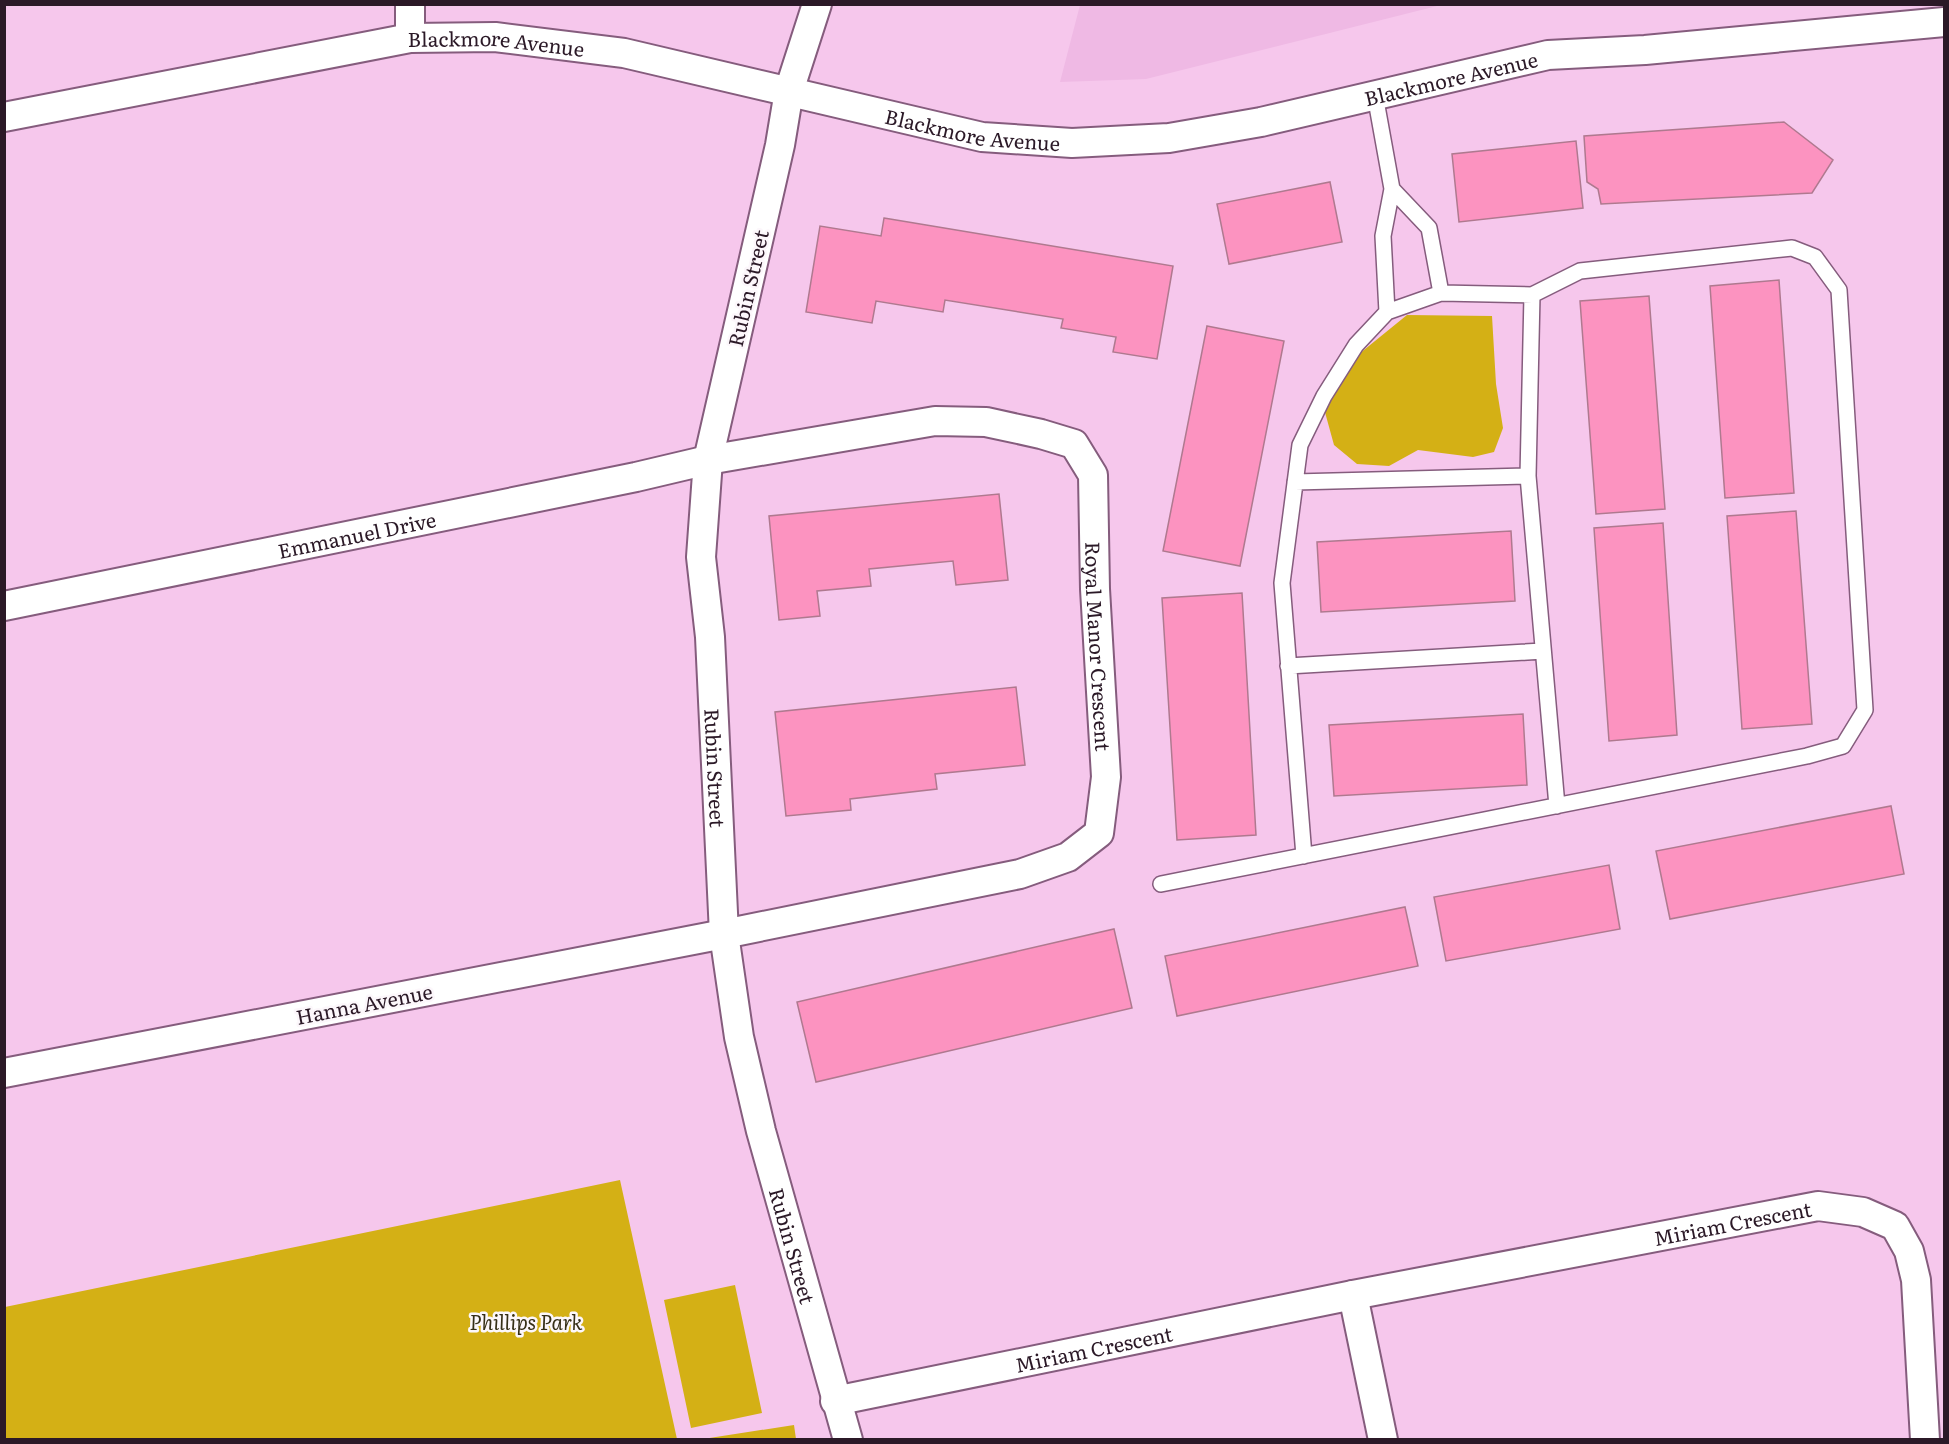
<svg xmlns="http://www.w3.org/2000/svg" width="1949" height="1444" viewBox="0 0 1949 1444" font-family="Literata,serif">
<style>
.built{fill:#efb9e4}
.green{fill:#d4b015}
.building{fill:#fc93c0;stroke:#af798f;stroke-width:1.5}
.lines{fill:none;stroke-linecap:round;stroke-linejoin:round}
.service-casing{stroke:#855c7d;stroke-width:18}
.minor-casing{stroke:#855c7d;stroke-width:32}
.service{stroke:#fff;stroke-width:15}
.minor{stroke:#fff;stroke-width:28}
.labels{text-anchor:middle;dominant-baseline:central;stroke-width:5;stroke-linejoin:round;paint-order:stroke}
.street-label{font-size:20px;fill:#2b1927;stroke:#fcf7fb}
.park-label{font-size:20px;font-style:italic;fill:#362f17;stroke:#fcf7fb}
</style>
<rect width="100%" height="100%" fill="#f6c7ec"/>
<path class="built" d="M1080,5V4L1441,5L1146,79L1060,82Z"/>
<path class="green" d="M1407,315L1492,316L1496,384L1503,428L1494,452L1473,457L1418,450L1389,466L1357,464L1334,445L1323,405L1359,354Z
M620,1180L677,1439H5V1307Z
M735,1285L762,1413L691,1428L664,1300Z
M794,1425L796,1439H703Z"/>
<path class="building" d="M1784,122L1833,160L1812,193L1601,204L1598,189L1587,182L1584,136Z
M1576,141L1583,208L1459,222L1452,154Z
M1330,182L1342,242L1229,264L1217,204Z
M884,218L1173,266L1157,359L1113,352L1116,337L1061,328L1063,319L945,300L943,312L876,301L872,323L806,312L820,226L881,236Z
M1779,280L1794,493L1725,498L1710,286Z
M1649,296L1665,509L1596,514L1580,301Z
M1207,326L1284,341L1240,566L1163,551Z
M999,494L1008,580L956,585L953,561L869,569L871,586L817,591L820,616L779,620L769,516Z
M1796,511L1812,724L1742,729L1727,516Z
M1663,523L1677,735L1609,741L1594,528Z
M1511,531L1515,601L1321,612L1317,542Z
M1242,593L1256,835L1177,840L1162,598Z
M1016,687L1025,765L935,774L937,789L850,799L851,810L786,816L775,712Z
M1523,714L1527,785L1334,796L1329,725Z
M1891,806L1904,874L1670,919L1656,851Z
M1609,865L1620,929L1446,961L1434,897Z
M1405,907L1418,966L1177,1016L1165,956Z
M1114,929L1132,1008L816,1082L797,1002Z"/>
<g class="lines">
<defs>
<path id="service" d="M1375,95L1392,189L1383,236L1387,312
M1392,189L1429,228L1441,293
M1532,295L1528,476L1557,806
M1295,482L1528,476
M1288,666L1543,651
M1161,884C1376,841 1592,799 1807,756L1843,746L1865,710L1839,290L1815,257L1792,248L1580,271L1532,295L1441,293L1387,312L1356,345L1324,396L1300,445L1282,583L1304,856"/>
<g id="minor">
<path id="s1" d="M817,4L789,91L780,145L708,460L701,557L710,637L724,934L739,1037L761,1131L848,1440"/>
<path d="M410,38V4"/>
<path id="s2" d="M4,117L410,38L495,37L624,53L982,137L1072,143L1169,138L1261,122L1548,55L1645,50L1944,22"/>
<path id="s3" d="M4,606L636,477L708,460L935,421L986,422L1041,434L1074,444L1093,475L1095,589L1106,777L1099,833L1068,857L1020,874L724,934L4,1073"/>
<path d="M1353,1295L1383,1440"/>
<path id="s4" d="M835,1401L1353,1295L1818,1206L1863,1212L1895,1226L1909,1251L1916,1280L1925,1440"/>
</g>
</defs>
<use href="#service" class="service-casing"/>
<use href="#minor" class="minor-casing"/>
<use href="#service" class="service"/>
<use href="#minor" class="minor"/>
</g>
<g class="labels">
<g class="street-label">
<text stroke="none"><textPath href="#s2" startOffset="500">Blackmore Avenue</textPath></text>
<text stroke="none"><textPath href="#s2" startOffset="1472">Blackmore Avenue</textPath></text>
<text stroke="none"><textPath href="#s2" startOffset="986">Blackmore Avenue</textPath></text>
<text transform="translate(747 288) rotate(-77)">Rubin Street</text>
<text stroke="none"><textPath href="#s3" startOffset="360">Emmanuel Drive</textPath></text>
<text stroke="none"><textPath href="#s3" startOffset="1299">Royal Manor Crescent</textPath></text>
<text stroke="none"><textPath href="#s1" startOffset="778">Rubin Street</textPath></text>
<text transform="translate(364 1003) rotate(-11)">Hanna Avenue</text>
<text stroke="none"><textPath href="#s4" startOffset="915">Miriam Crescent</textPath></text>
<text stroke="none"><textPath href="#s1" startOffset="1264">Rubin Street</textPath></text>
<text stroke="none"><textPath href="#s4" startOffset="264">Miriam Crescent</textPath></text>
</g>
<g class="park-label">
<text x="526" y="1321">Phillips Park</text>
</g>
</g>
<rect width="1949" height="1444" fill="none" stroke="#2b1927" stroke-width="12"/>
</svg>
